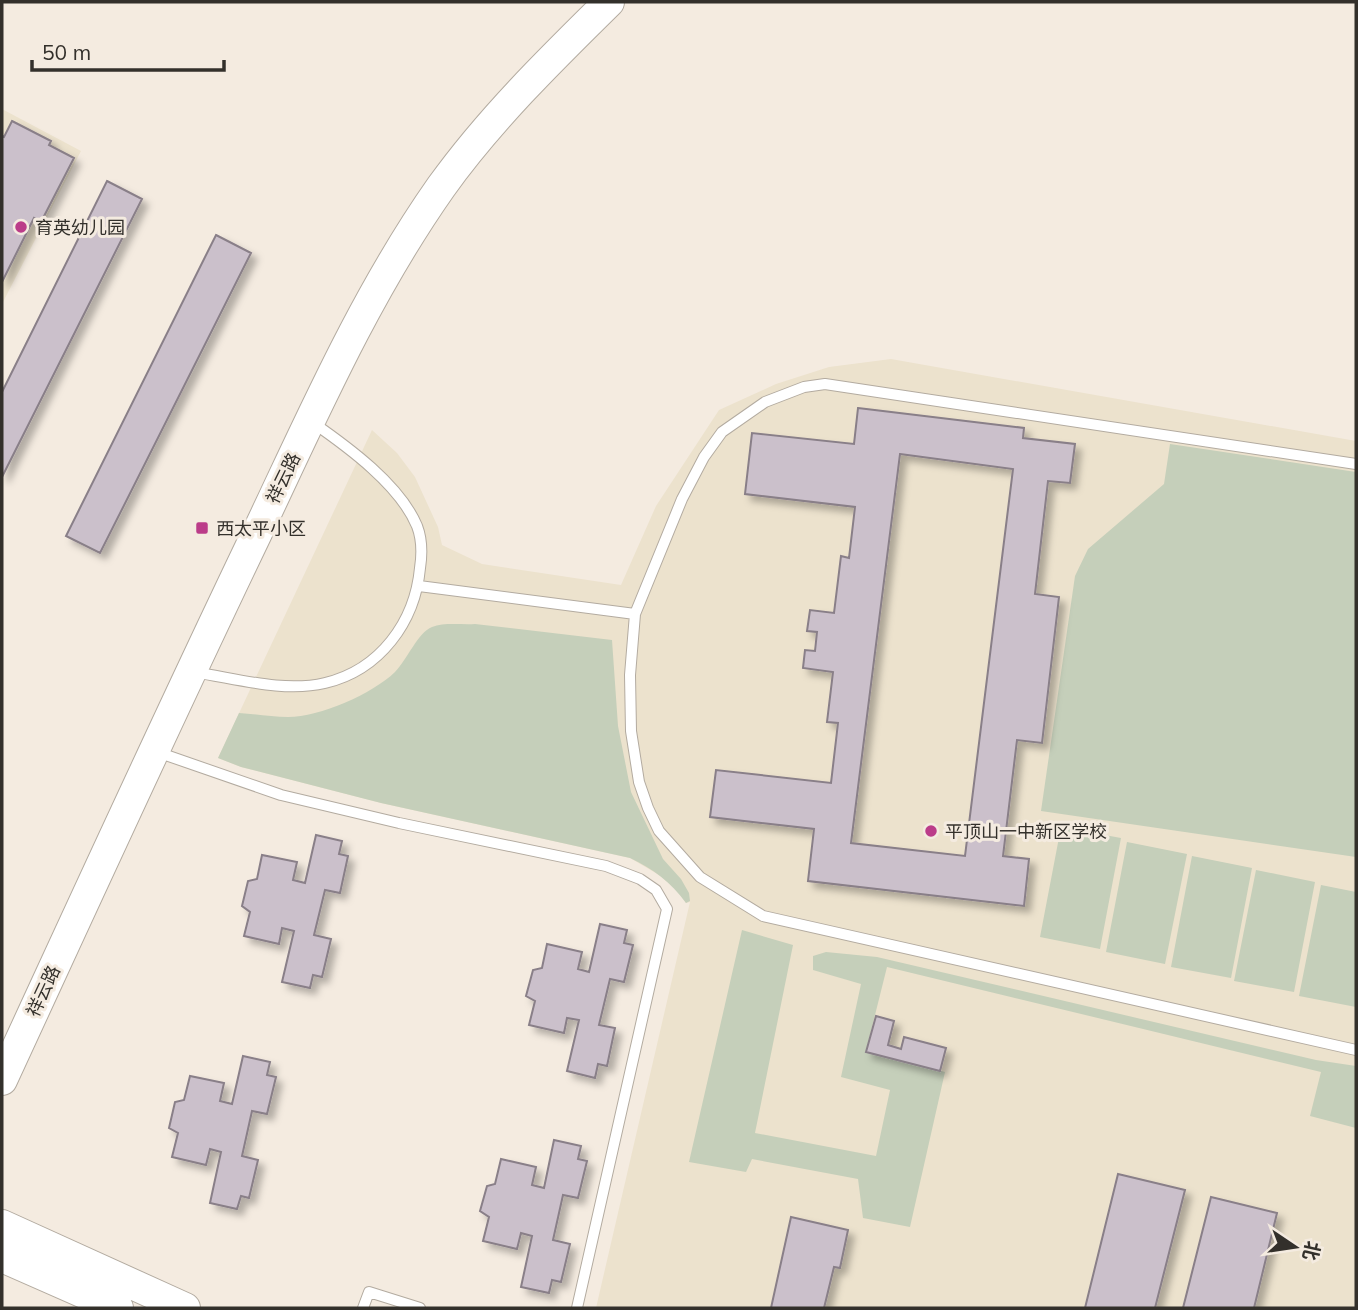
<svg xmlns="http://www.w3.org/2000/svg" width="1358" height="1310" viewBox="0 0 1358 1310" font-family="Mulish,'Noto Sans SC',sans-serif">
<style>
.education{fill:#ece2cd}
.green{fill:#c5cfba}
.building{fill:#cbc0cb;stroke:#897f88;stroke-width:2;fill-rule:evenodd;filter:url(#shadow)}
.lines{fill:none;stroke-linecap:round;stroke-linejoin:round}
.lane-casing{stroke:#b3aba0;stroke-width:12}
.secondary-casing{stroke:#b3aba0;stroke-width:32}
.lane{stroke:#fff;stroke-width:10}
.secondary{stroke:#fff;stroke-width:30}
.poi-dot{fill:#bb3c89;stroke:#f4ebe0;stroke-width:2.5}
.labels{text-anchor:middle;dominant-baseline:central;stroke-width:6;stroke-linejoin:round;paint-order:stroke}
.poi-label{font-size:18px;fill:#33302b;stroke:#f4ebe0;text-anchor:start}
.street-label{font-size:18px;fill:#33302b;stroke:#f4ebe0}
</style>
<defs>
<filter id="shadow"><feDropShadow dx="6" dy="6" stdDeviation="3.5" flood-color="#0004"/></filter>
</defs>
<rect width="100%" height="100%" fill="#f4ebe0"/>
<path class="education" d="M2,109L81,151L2,304Z
M891,359L1356,441V1308H596L690,902L686,903L675,888L659,875L630,858L381,803L241,767L218,758L372,430L397,453L415,477L438,527L442,545L482,564L621,585L656,506L719,410L776,384L829,367Z"/>
<path class="green" d="M1170,444L1356,472V857L1041,811L1075,576L1088,549L1164,484Z
M475,624L612,640L618,726L631,792L663,859L681,879L689,893L690,901L686,903C671,882 653,869 630,858L381,803L241,767L218,758L239,713C255,714 272,717 288,717C320,717 372,694 395,672C407,660 418,632 432,627C444,622 462,625 475,624Z
M1061,827L1121,838L1100,949L1040,937Z
M1127,842L1187,854L1165,964L1106,952Z
M1192,856L1252,868L1231,978L1171,967Z
M1256,870L1315,882L1294,992L1234,981Z
M1321,885L1356,892V1007L1299,996Z
M742,930L793,945L755,1133L876,1156L890,1090L841,1077L861,984L813,970V956L826,952L877,957L1316,1060L1356,1066V1128L1310,1116L1321,1072L887,967L866,1051L945,1072L910,1227L863,1218L858,1179L752,1159L746,1172L689,1162Z"/>
<path class="building" d="M12,121L51,141L49,145L74,158L41,222L34,218L2,282V136L4,137Z
M107,181L142,199L2,477V392Z
M216,235L251,253L100,553L66,536Z
M858,408L1024,428L1023,438L1075,444L1070,483L1048,481L1035,594L1059,597L1042,743L1017,740L1003,856L1029,859L1024,906L808,881L814,829L710,817L716,770L831,783L838,723L827,722L833,672L803,668L805,650L815,651L817,632L807,631L810,610L834,613L841,556L849,558L855,507L745,494L752,433L854,444ZM900,454L1013,469L965,856L851,843Z
M316,835L342,841L339,854L348,856L340,893L325,890L314,935L331,939L322,977L313,975L310,988L282,982L294,931L282,928L279,944L244,936L250,912L242,906L248,881L257,879L262,855L297,862L293,880L305,883Z
M600,924L627,930L624,943L633,945L624,982L610,979L599,1025L615,1028L607,1066L598,1064L595,1078L567,1071L579,1020L567,1018L564,1033L529,1025L535,1001L526,996L533,970L542,968L547,944L582,952L578,969L589,972Z
M876,1016L894,1021L888,1045L901,1049L904,1037L946,1048L940,1071L866,1052Z
M243,1056L270,1062L267,1075L276,1077L267,1114L252,1111L242,1156L258,1160L249,1198L241,1196L237,1209L210,1203L221,1152L210,1149L206,1165L172,1157L178,1133L169,1128L175,1102L184,1100L190,1076L224,1083L220,1101L232,1104Z
M554,1140L581,1146L578,1159L587,1161L578,1198L563,1195L553,1240L570,1244L561,1282L552,1280L549,1293L521,1287L532,1236L521,1233L517,1249L483,1241L489,1217L480,1211L487,1186L495,1184L501,1159L536,1167L532,1185L544,1188Z
M1118,1174L1185,1190L1155,1308H1085Z
M1211,1197L1277,1213L1254,1308H1183Z
M791,1217L848,1230L840,1268L834,1267L824,1308H771Z"/>
<g class="lines">
<defs>
<path id="lane" d="M1356,464L825,384L804,387L765,402L722,432L704,457L682,499L635,614L630,675L631,731L639,782L648,808L659,831L700,877L763,916L1356,1050
M419,586L635,614
M193,672C235,678 283,693 325,683C380,670 415,622 420,568C422,555 422,539 417,526C400,485 348,447 312,422
M157,752L281,795L399,823L606,866L640,879L656,890L667,909L577,1308
M363,1308L369,1292L420,1308"/>
<path id="secondary" d="M2,1080C86,898 169,716 256,535C312,417 365,295 441,187C489,120 550,60 609,2
M2,1225L185,1308
M2,1257L118,1308"/>
</defs>
<use href="#lane" class="lane-casing"/>
<use href="#secondary" class="secondary-casing"/>
<use href="#lane" class="lane"/>
<use href="#secondary" class="secondary"/>
</g>
<g class="poi-dot">
<circle cx="21" cy="227" r="7"/>
<rect x="195" y="521" width="14" height="14" rx="3.5"/>
<circle cx="931" cy="831" r="7"/>
</g>
<g class="labels">
<g class="poi-label">
<text x="35" y="227">育英幼儿园</text>
<text x="216" y="528">西太平小区</text>
<text x="945" y="831">平顶山一中新区学校</text>
</g>
<g class="street-label">
<text transform="translate(283 478) rotate(-64)">祥云路</text>
<text transform="translate(43 991) rotate(-65)">祥云路</text>
</g>
</g>
<rect width="1358" height="1310" fill="none" stroke="#33302b" stroke-width="7"/>
<g transform="translate(1295 1247) rotate(103)" stroke="#f4ebe0" stroke-width="5" paint-order="stroke">
<path d="M0-5L12 26L0 18L-12 26Z" fill="#33302b"/>
<text y="-10" font-size="19" font-weight="bold" text-anchor="middle" fill="#33302b">北</text>
</g>
<path d="M32 60v10h192v-10" fill="none" stroke="#33302b" stroke-width="3.5"/>
<text x="42" y="60" font-size="21" fill="#33302b" stroke="#f4ebe0" stroke-width="5" paint-order="stroke">50 m</text>
</svg>
